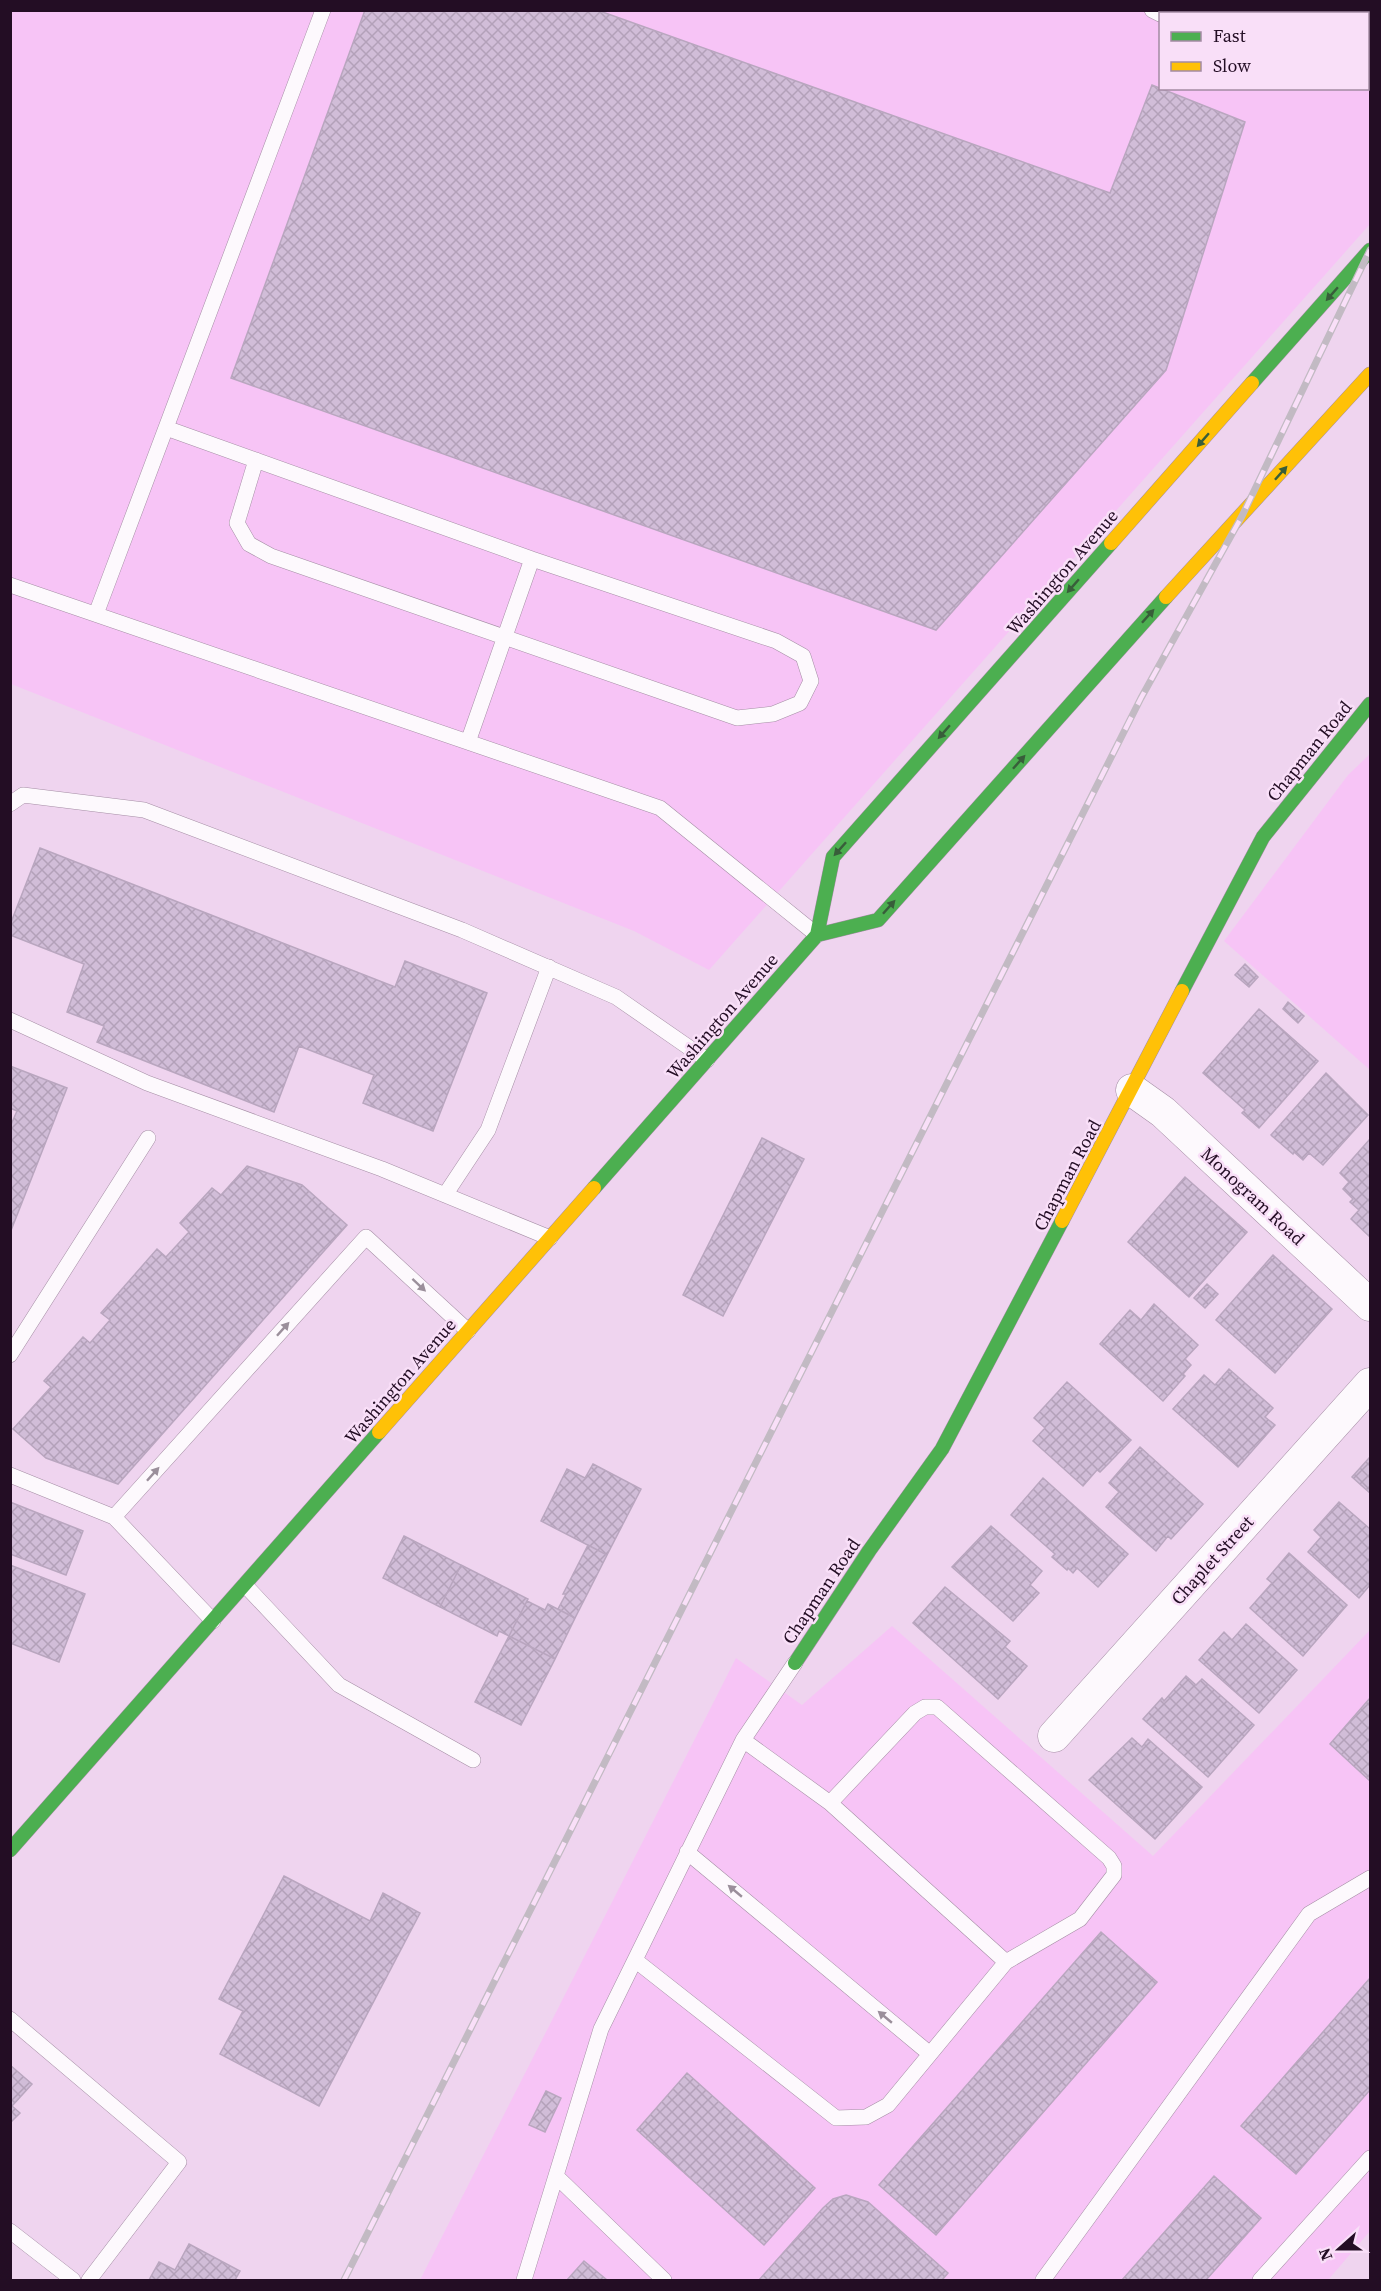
<svg xmlns="http://www.w3.org/2000/svg" width="1381" height="2291" viewBox="0 0 1381 2291" font-family="'Source Serif 4',serif">
<style>
.built{fill:#f7c4f6;fill-rule:evenodd}
.building{fill:url(#building-cross-hatch);stroke:#b9a6bf;stroke-width:1.5}
.lines{fill:none;stroke-linecap:round;stroke-linejoin:round}
.lane-casing{stroke:#a58ea5;stroke-width:16}
.street-casing{stroke:#a58ea5;stroke-width:33}
.fast-casing{stroke:#a58ea5;stroke-width:15}
.slow-casing{stroke:#a58ea5;stroke-width:15}
.lane{stroke:#fdf9fd;stroke-width:15}
.street{stroke:#fdf9fd;stroke-width:32}
.fast{stroke:#4caf50;stroke-width:14}
.slow{stroke:#ffc107;stroke-width:14}
.rail-casing{stroke:#c2bac3;stroke-width:7}
.rail{stroke:#f9dff8;stroke-width:4.5;stroke-dasharray:14;stroke-linecap:butt}
.oneway{fill:#385e3a}
.oneway2{fill:#9b8f9b}
.labels{text-anchor:middle;dominant-baseline:central;stroke-width:5;stroke-linejoin:round;paint-order:stroke}
.street-label{font-size:18px;fill:#230d24;stroke:#f9dff8}
</style>
<defs>
<pattern id="building-cross-hatch" width="8" height="8" patternUnits="userSpaceOnUse" patternTransform="scale(1.5)"><rect width="8" height="8" fill="#d1bdd8"/><path d="M0 0l8 8M0 8l8-8" fill="none" stroke="#b3a1b9"/></pattern>
</defs>
<rect width="100%" height="100%" fill="#efd4ef"/>
<path class="built" d="M10,11H1370V224L709,970L634,931L11,684ZM1160,14H1368V88H1160Z
M1370,754V1070L1224,941L1348,775Z
M892,1626L1153,1856L1370,1630V2231L1328,2280H420L736,1658L802,1705Z"/>
<path class="building" d="M365,10H597L1110,193L1152,85L1245,122L1166,370L936,630L231,378Z
M40,848L395,987L405,961L487,993L433,1131L363,1103L374,1075L299,1046L274,1112L97,1042L104,1026L67,1012L84,964L10,935V925Z
M1245,964L1258,977L1249,987L1235,975Z
M1288,1002L1304,1016L1298,1023L1283,1009Z
M1259,1009L1318,1061L1259,1128L1242,1113L1245,1110L1203,1073Z
M10,1066L67,1088L10,1233V1127L17,1111L10,1108Z
M1326,1073L1368,1115L1323,1165L1309,1153L1303,1160L1294,1152L1293,1154L1271,1135Z
M762,1138L804,1159L723,1316L683,1295Z
M1370,1139V1237L1351,1219L1359,1210L1350,1202L1353,1199L1343,1189L1349,1182L1340,1173Z
M247,1166L302,1185L347,1225L118,1484L46,1458L13,1429L51,1387L44,1381L83,1337L90,1343L110,1320L101,1313L157,1249L166,1257L189,1232L180,1223L212,1188L221,1195Z
M1185,1177L1247,1232L1189,1297L1128,1242Z
M1273,1255L1332,1309L1275,1373L1216,1320Z
M1207,1284L1218,1294L1205,1308L1194,1298Z
M1154,1304L1198,1345L1185,1359L1191,1365L1183,1374L1185,1376L1163,1401L1100,1344L1130,1310L1141,1320Z
M1229,1369L1273,1408L1265,1417L1275,1425L1238,1467L1173,1409L1204,1375L1215,1385Z
M1067,1382L1131,1440L1109,1463L1100,1472L1097,1470L1083,1486L1033,1441L1045,1428L1034,1418Z
M1140,1447L1203,1504L1171,1539L1168,1536L1156,1551L1106,1507L1119,1492L1109,1483Z
M1370,1457V1493L1352,1477Z
M593,1464L641,1489L607,1555L541,1521L567,1469L585,1478Z
M1043,1478L1128,1554L1098,1587L1077,1568L1073,1573L1068,1568L1067,1570L1052,1557L1055,1554L1011,1515Z
M10,1502L83,1531L66,1575L10,1554Z
M1339,1502L1370,1529V1585L1359,1598L1308,1552L1321,1537L1314,1530Z
M991,1526L1042,1571L1030,1585L1039,1593L1013,1621L952,1567Z
M404,1536L461,1565L440,1607L383,1578Z
M588,1545L607,1555L575,1618L558,1609L566,1594H563Z
M1289,1553L1347,1605L1303,1656L1250,1608L1272,1583L1267,1579Z
M10,1565L85,1594L59,1662L10,1643Z
M461,1565L528,1599L509,1636L499,1631L497,1636L440,1607Z
M945,1587L1010,1641L1005,1647L1027,1666L998,1699L913,1623Z
M527,1601L545,1610L548,1604L575,1618L555,1659L509,1636Z
M1246,1624L1297,1670L1259,1713L1199,1660L1224,1632L1232,1640Z
M509,1636L555,1659L521,1725L475,1702Z
M1186,1676L1196,1685L1202,1679L1254,1725L1208,1777L1143,1719L1162,1698L1164,1701Z
M1370,1698V1781L1330,1744Z
M1132,1738L1142,1747L1148,1739L1202,1787L1155,1839L1089,1780Z
M284,1876L370,1921L383,1893L420,1913L319,2106L220,2054L243,2011L219,1999Z
M1101,1932L1157,1982L936,2235L879,2185Z
M1370,1978V2090L1296,2174L1241,2126Z
M10,2065L32,2084L12,2106L20,2113L10,2123Z
M687,2073L815,2188L764,2245L637,2130Z
M546,2091L561,2098L545,2132L529,2125Z
M1214,2176L1261,2218L1206,2280H1122Z
M846,2195L868,2202L948,2273L942,2280H759L823,2208L833,2199Z
M189,2244L240,2271L235,2280H149L159,2262L175,2270Z
M584,2261L607,2280H567Z"/>
<g class="lines">
<defs>
<path id="lane" d="M1152,10L1160,14
M166,428L532,559L468,742
M256,460L237,523L249,544L271,556L737,718L773,714L800,703L811,681L803,656L776,641L532,559
M10,585L660,808L817,935
M96,614L323,10
M10,804L23,795L144,810L462,930L616,997L707,1060
M10,1020L147,1083L382,1169L550,1238
M445,1195L488,1130L549,967
M10,1355L148,1138
M10,1475L114,1517L213,1621
M114,1517L366,1237L468,1331
M245,1585L339,1685L473,1760
M830,1803L1006,1962
M687,1852L930,2054
M635,1960L836,2118L866,2117L888,2105L1006,1962L1080,1919L1114,1875V1866L1109,1858L937,1707H925L915,1713L830,1803L743,1740
M10,2019L179,2162L89,2280
M556,2176L664,2280
M10,2231L73,2280
M524,2280L601,2029L743,1740L795,1663
M1043,2280L1309,1914L1370,1878
M1260,2280L1370,2158"/>
<path id="street" d="M1132,1090L1163,1112L1370,1305
M1054,1736L1370,1384"/>
<path id="fast" d="M1252,383L1370,250
M817,935L878,920L1166,597
M1182,991L1263,837L1370,704
M594,1188L817,935L833,857L1111,543
M795,1663L869,1551L942,1449L1062,1221
M10,1850L379,1432"/>
<path id="slow" d="M1111,543L1252,383
M1166,597L1370,374
M1062,1221L1182,991
M379,1432L594,1188"/>
</defs>
<use href="#lane" class="lane-casing"/>
<use href="#street" class="street-casing"/>
<use href="#fast" class="fast-casing"/>
<use href="#slow" class="slow-casing"/>
<use href="#lane" class="lane"/>
<use href="#street" class="street"/>
<use href="#fast" class="fast"/>
<use href="#slow" class="slow"/>
<defs>
<path id="rail" d="M344,2280L1141,698L1242,516L1370,250"/>
</defs>
<use href="#rail" class="rail-casing"/>
<use href="#rail" class="rail"/>
</g>
<defs><path id="oneway-solid" d="M-6-.8H1V-3.2L6.5 0L1 3.2V.8H-6Z" transform="scale(1.5)"/></defs>
<g class="oneway">
<use href="#oneway-solid" transform="translate(1332 294) rotate(131)"/>
<use href="#oneway-solid" transform="translate(1203 440) rotate(131)"/>
<use href="#oneway-solid" transform="translate(1281 473) rotate(-48)"/>
<use href="#oneway-solid" transform="translate(1073 586) rotate(131)"/>
<use href="#oneway-solid" transform="translate(1148 616) rotate(-48)"/>
<use href="#oneway-solid" transform="translate(944 732) rotate(131)"/>
<use href="#oneway-solid" transform="translate(1019 762) rotate(-48)"/>
<use href="#oneway-solid" transform="translate(840 849) rotate(132)"/>
<use href="#oneway-solid" transform="translate(889 907) rotate(-48)"/>
</g>
<g class="oneway2">
<use href="#oneway-solid" transform="translate(419 1285) rotate(43)"/>
<use href="#oneway-solid" transform="translate(283 1329) rotate(-48)"/>
<use href="#oneway-solid" transform="translate(153 1474) rotate(-48)"/>
<use href="#oneway-solid" transform="translate(735 1891) rotate(-140)"/>
<use href="#oneway-solid" transform="translate(885 2017) rotate(-140)"/>
</g>
<g class="labels">
<g class="street-label">
<text transform="translate(1062 572) rotate(-49)">Washington Avenue</text>
<text transform="translate(1309 751) rotate(-51)">Chapman Road</text>
<text transform="translate(722 1016) rotate(-49)">Washington Avenue</text>
<text transform="translate(1067 1175) rotate(-62)">Chapman Road</text>
<text transform="translate(1253 1196) rotate(43)">Monogram Road</text>
<text transform="translate(400 1381) rotate(-49)">Washington Avenue</text>
<text transform="translate(1212 1560) rotate(-48)">Chaplet Street</text>
<text transform="translate(821 1591) rotate(-56)">Chapman Road</text>
</g>
</g>
<rect width="1381" height="2291" fill="none" stroke="#230d24" stroke-width="24"/>
<rect x="1159" y="12" width="210" height="78" fill="#f9dff8" stroke="#a38ba3" stroke-width="1.5"/>
<rect x="1171" y="32" width="30" height="9" fill="#4caf50" stroke="#a38ba3" stroke-width="1.5"/>
<text x="1213" y="42" font-size="18" fill="#230d24">Fast</text>
<rect x="1171" y="62" width="30" height="9" fill="#ffc107" stroke="#a38ba3" stroke-width="1.5"/>
<text x="1213" y="72" font-size="18" fill="#230d24">Slow</text>
<g transform="translate(1339 2249) rotate(249)" stroke="#f9dff8" stroke-width="4.5" paint-order="stroke">
<path d="M0-4.5L10 22L0 15L-10 22Z" fill="#230d24"/>
<text y="-9" font-size="16" font-weight="bold" text-anchor="middle" fill="#230d24">N</text>
</g>
</svg>
